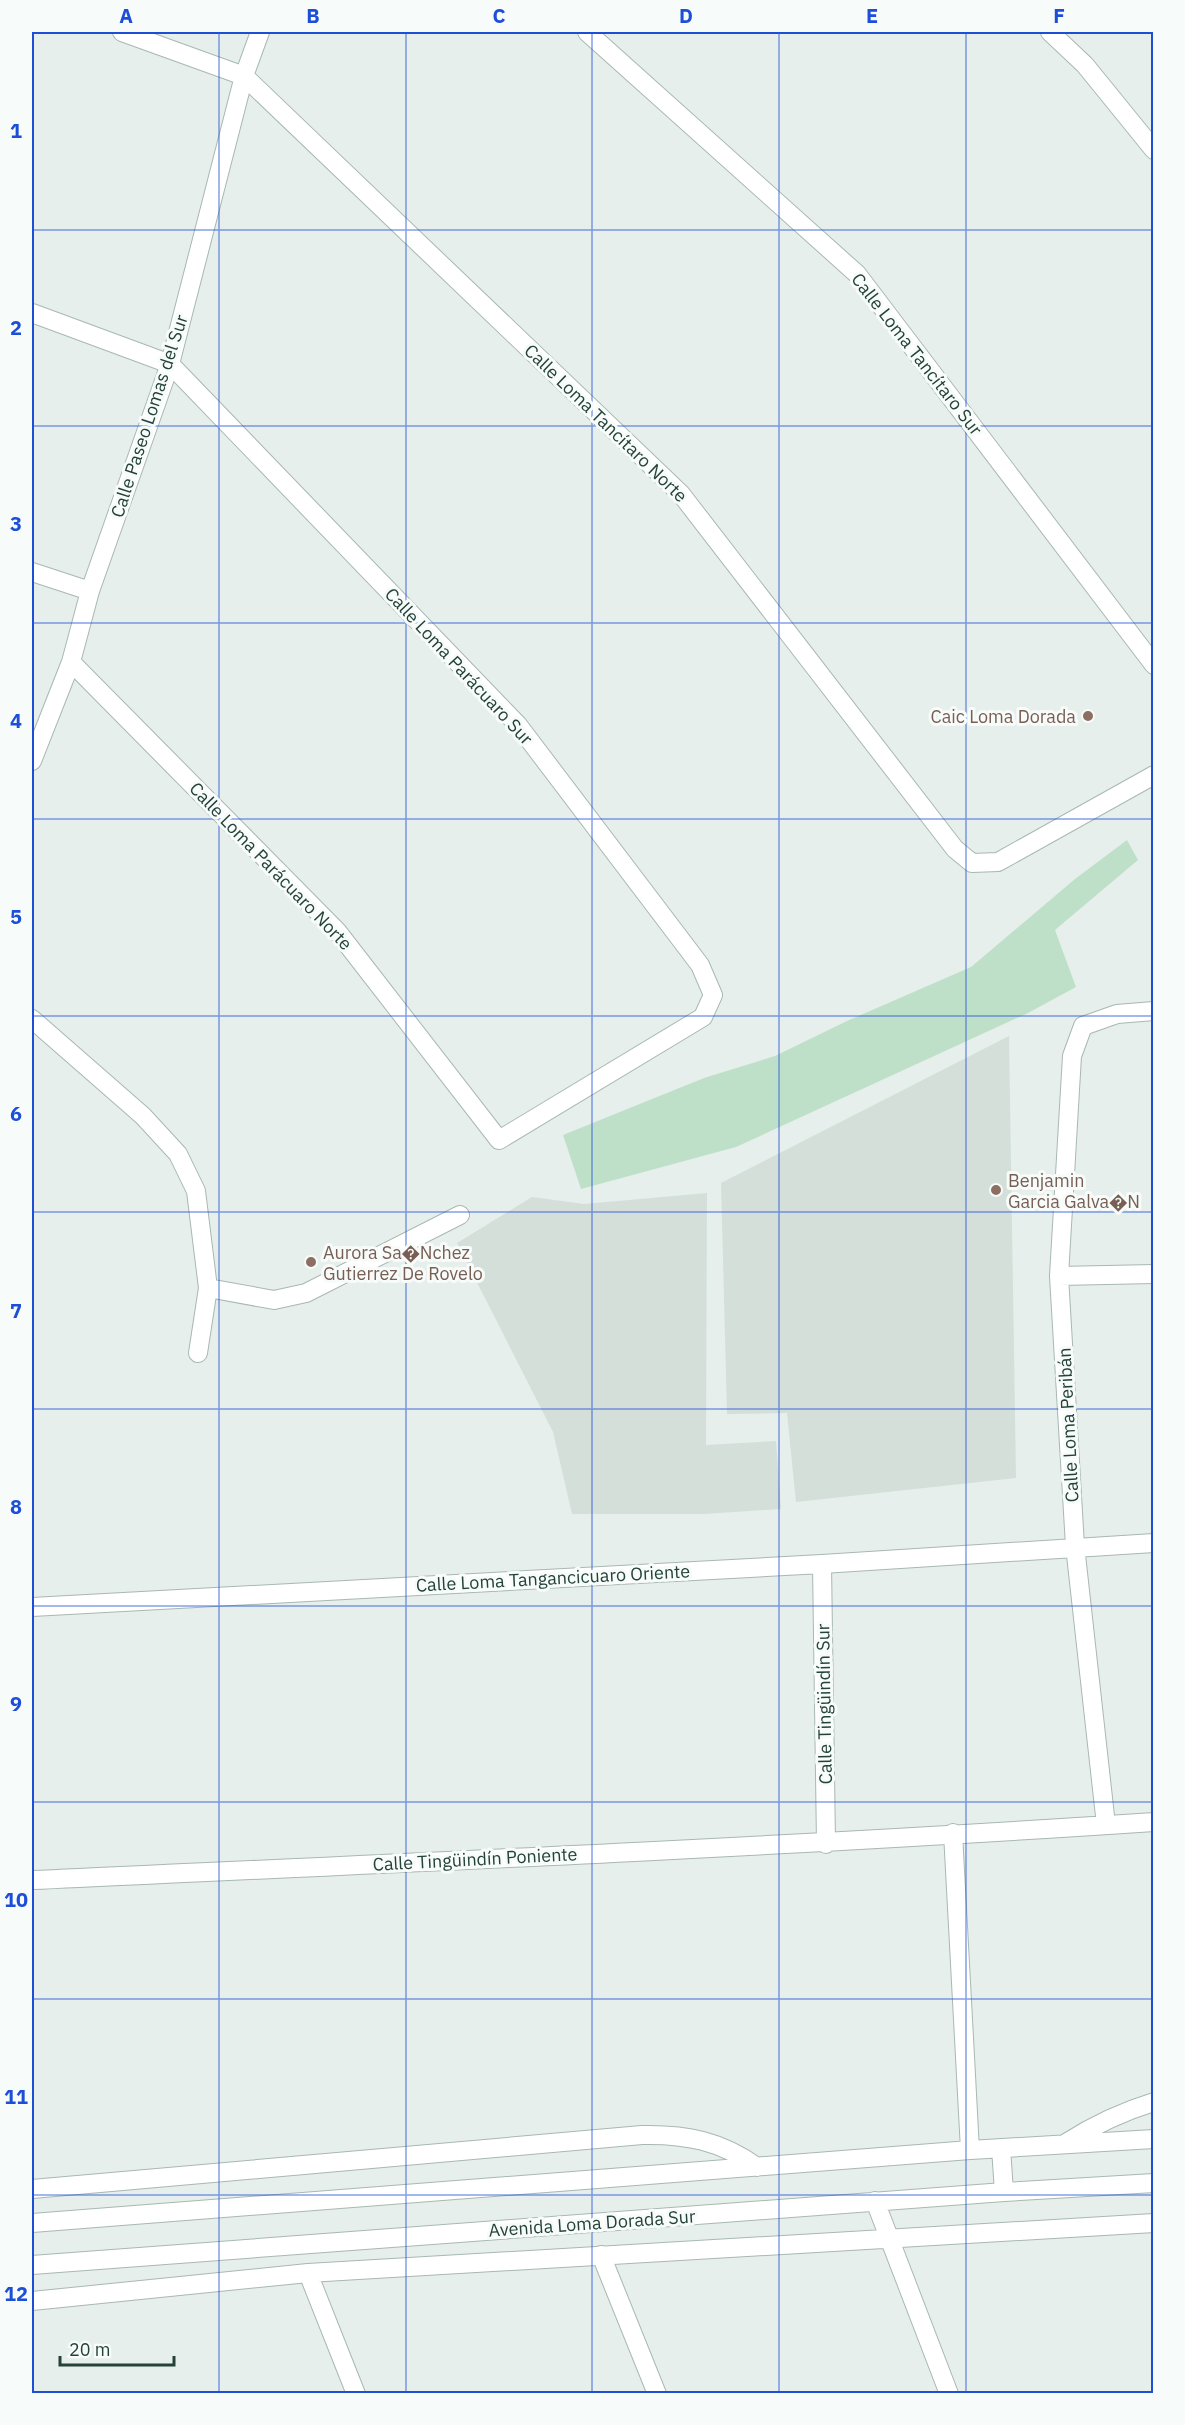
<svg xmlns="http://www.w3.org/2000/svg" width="1185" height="2425" viewBox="0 0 1185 2425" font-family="'IBM Plex Sans',sans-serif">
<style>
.built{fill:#d4dfda}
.green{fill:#bfe0c8}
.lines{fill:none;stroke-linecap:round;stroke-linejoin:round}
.minor-casing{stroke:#a8b8b2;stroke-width:20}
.minor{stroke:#fff;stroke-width:18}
.grid{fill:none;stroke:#1d4ed8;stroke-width:1.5;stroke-opacity:0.55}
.education-dot{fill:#8d6e63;stroke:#f7fbf9;stroke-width:2}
.labels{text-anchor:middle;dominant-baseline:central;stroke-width:6;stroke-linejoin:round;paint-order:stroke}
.street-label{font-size:18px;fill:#24423a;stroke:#f7fbf9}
.education-label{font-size:18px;fill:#785e54;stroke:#f7fbf9;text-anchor:start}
.neatline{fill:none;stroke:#1d4ed8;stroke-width:2}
.grid-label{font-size:20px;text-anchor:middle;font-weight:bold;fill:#1d4ed8}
</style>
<rect width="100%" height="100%" fill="#e6efeb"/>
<path class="built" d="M1009,1036L1016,1478L796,1502L787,1413L727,1414L721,1183Z
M707,1193L706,1445L776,1441L781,1509L704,1514H572L553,1432L457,1243L532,1197L584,1204Z"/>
<path class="green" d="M1127,840L1138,860L1055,930L1076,987L1028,1013L736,1147L581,1189L563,1135L704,1078L775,1056L847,1021L971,967L1075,879Z"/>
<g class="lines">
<defs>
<path id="minor" d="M122,32L244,76L681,494L955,849L972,863L998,862L1154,775
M587,32L857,274L1154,665
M1050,32L1085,65L1154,150
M32,313L170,364L518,725L700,965L713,995L703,1017L499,1140L337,931L71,662
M32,572L90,591
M32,761L71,662L90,591L170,364L244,76L260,32
M32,1019L143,1116L178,1154L196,1191L208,1288L198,1353
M1059,1276L1154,1274
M208,1288L274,1300L306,1293L460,1215
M822,1564L826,1844
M32,1607L822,1564L1154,1543
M1106,1825L1075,1546L1059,1276L1072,1056L1083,1026L1117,1014L1154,1011
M953,1833L970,2150
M32,1880C406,1863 780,1847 1154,1822
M1066,2143C1094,2125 1121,2112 1154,2102
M1001,2148L1004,2192
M32,2189L642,2135C686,2134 721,2141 757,2167
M875,2201L949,2394
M32,2223L970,2150L1154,2139
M601,2255L657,2394
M32,2265L1004,2192L1154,2183
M308,2273L356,2394
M32,2301L308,2273L1154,2223"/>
</defs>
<use href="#minor" class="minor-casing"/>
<use href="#minor" class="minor"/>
</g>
<path class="grid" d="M219,32V2394M406,32V2394M592,32V2394M779,32V2394M966,32V2394M32,230H1154M32,426H1154M32,623H1154M32,819H1154M32,1016H1154M32,1212H1154M32,1409H1154M32,1606H1154M32,1802H1154M32,1999H1154M32,2195H1154"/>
<g class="education-dot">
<circle cx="1088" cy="716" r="6"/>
<circle cx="996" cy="1190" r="6"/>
<circle cx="311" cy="1262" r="6"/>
</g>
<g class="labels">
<g class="street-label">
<text transform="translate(917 354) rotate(52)">Calle Loma Tancítaro Sur</text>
<text transform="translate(149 416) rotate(-72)">Calle Paseo Lomas del Sur</text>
<text transform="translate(606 423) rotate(44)">Calle Loma Tancítaro Norte</text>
<text transform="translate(459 666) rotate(47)">Calle Loma Parácuaro Sur</text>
<text transform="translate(271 866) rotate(46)">Calle Loma Parácuaro Norte</text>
<text transform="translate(1068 1425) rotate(-93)">Calle Loma Peribán</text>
<text transform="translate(553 1578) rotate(-3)">Calle Loma Tangancicuaro Oriente</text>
<text transform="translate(824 1704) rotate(-91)">Calle Tingüindín Sur</text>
<text transform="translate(475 1859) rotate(-3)">Calle Tingüindín Poniente</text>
<text transform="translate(592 2223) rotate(-4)">Avenida Loma Dorada Sur</text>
</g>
<g class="education-label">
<text x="1076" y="716" text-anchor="end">Caic Loma Dorada</text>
<text x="1008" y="1180">Benjamin<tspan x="1008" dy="21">Garcia Galva�N</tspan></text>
<text x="323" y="1252">Aurora Sa�Nchez<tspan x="323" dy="21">Gutierrez De Rovelo</tspan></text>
</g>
</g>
<rect width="1185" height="2425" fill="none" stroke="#f7fbf9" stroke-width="66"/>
<path d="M60 2356v9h114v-9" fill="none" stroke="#24423a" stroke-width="3"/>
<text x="69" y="2356" font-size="18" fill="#24423a" stroke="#f7fbf9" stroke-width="4.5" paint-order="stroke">20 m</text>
<rect x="33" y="33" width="1119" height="2359" class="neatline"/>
<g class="grid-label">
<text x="126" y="23">A</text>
<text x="313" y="23">B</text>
<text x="499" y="23">C</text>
<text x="686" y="23">D</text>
<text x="872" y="23">E</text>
<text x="1059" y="23">F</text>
<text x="16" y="138">1</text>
<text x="16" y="335">2</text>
<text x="16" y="531">3</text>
<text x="16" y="728">4</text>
<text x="16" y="924">5</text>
<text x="16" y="1121">6</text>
<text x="16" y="1318">7</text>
<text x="16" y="1514">8</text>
<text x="16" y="1711">9</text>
<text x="16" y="1907">10</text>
<text x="16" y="2104">11</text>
<text x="16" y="2301">12</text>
</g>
</svg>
